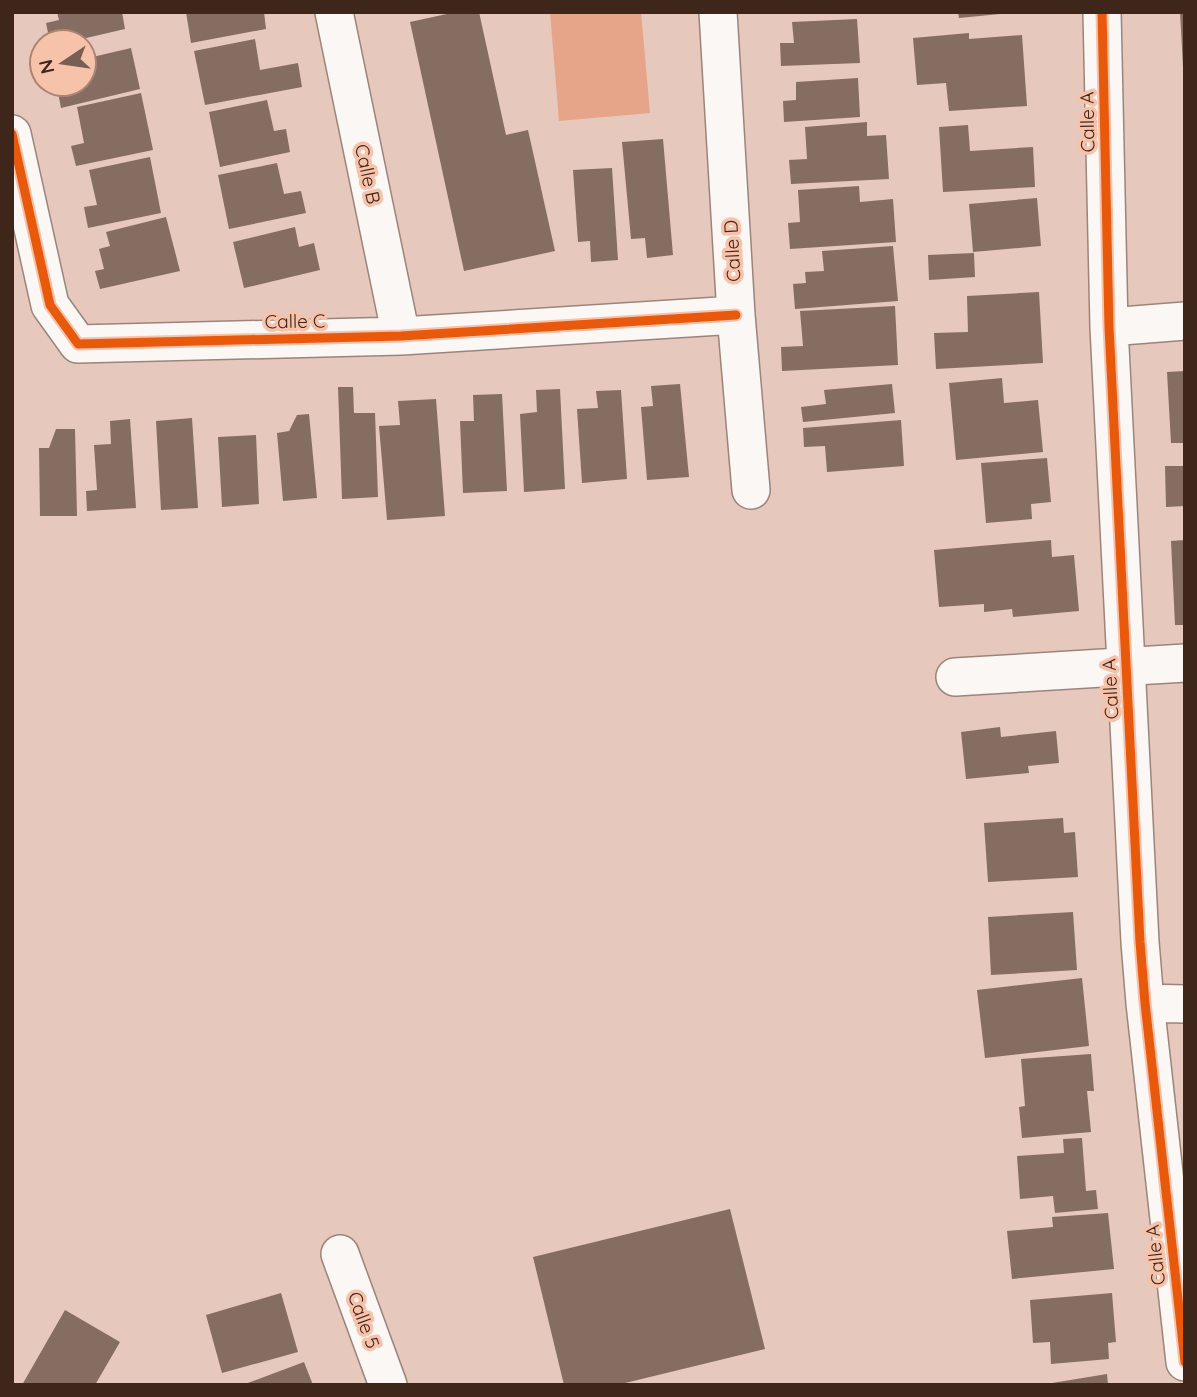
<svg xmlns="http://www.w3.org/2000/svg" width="1197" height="1397" viewBox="0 0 1197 1397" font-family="Quicksand,sans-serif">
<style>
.green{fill:#e6a588}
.building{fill:#856d62}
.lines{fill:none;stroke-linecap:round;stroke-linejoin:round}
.minor-casing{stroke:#9c847a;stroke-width:40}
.minor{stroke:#fbf7f5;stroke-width:37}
.cycleway-casing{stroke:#f7c2aa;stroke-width:13}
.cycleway{stroke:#e8590c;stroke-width:9}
.labels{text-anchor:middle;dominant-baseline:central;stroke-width:7;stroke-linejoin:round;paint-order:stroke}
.street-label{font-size:19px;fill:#3f261b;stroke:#f7c2aa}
</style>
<rect width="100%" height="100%" fill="#e6c8bc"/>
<path class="green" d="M550,12H641L650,113L559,121Z"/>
<path class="building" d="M57,12H122L125,29L69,42H50L46,23L59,20Z
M186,12H264L266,29L191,43Z
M456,12H479L506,135L528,130L555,251L464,271L410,22Z
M958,12H1000V14L959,18Z
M1180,12H1185V67H1183Z
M857,19L860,63L781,66L780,43H794L792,22Z
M969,33V39L1022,35L1027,106L949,111L946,83L917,85L913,38Z
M255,39L260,70L298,63L302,87L205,105L194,51Z
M131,48L140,89L61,108L57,87L84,84V59Z
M858,78L860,117L784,122L783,101L796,100V82Z
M141,93L153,150L76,166L71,146L84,143L77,107Z
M267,100L274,131L286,129L290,152L220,167L209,112Z
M867,122V136L886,135L889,179L791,184L789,160L807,159L805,127Z
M968,125L970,151L1033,147L1035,187L943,192L939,127Z
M663,139L673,255L647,258L645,238L631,239L622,142Z
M150,157L161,213L88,228L84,207L97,205L89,170Z
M277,163L284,194L301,191L306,213L229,229L218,175Z
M612,168L618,260L591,262L590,241L578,242L573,170Z
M859,186L860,202L893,199L896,242L790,249L788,223L800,222L798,190Z
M1037,198L1041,246L973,252L969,204Z
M166,217L180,271L100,289L95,271L104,269L99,249L110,246L106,232Z
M295,227L299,247L314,243L320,270L244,288L233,242Z
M893,246L898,301L795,309L793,284L806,283L805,272L824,271L822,251Z
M974,253L975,277L929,280L928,255Z
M1039,292L1043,363L936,369L934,333L968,332L967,296Z
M895,306L898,365L782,371L781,347L803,346L800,311Z
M1185,371V443H1171L1167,372Z
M1002,378L1004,403L1038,400L1043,452L956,460L949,383Z
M680,384L689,477L647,480L641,407L653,406L651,386Z
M892,384L895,413L803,422L801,407L826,404L824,390Z
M338,387H353L354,413H375L378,497L342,499Z
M560,389L565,489L524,492L520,414L537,412L536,390Z
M621,390L627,479L582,483L577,409L598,408L596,391Z
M502,394L507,491L463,493L460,421H474L473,395Z
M436,399L445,516L387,520L379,426L400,425L398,401Z
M309,414L317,498L283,501L277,433L289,431L297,415Z
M192,418L198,508L161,510L156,421Z
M130,419L136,508L87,511L86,491L97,490L94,445L111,444L110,421Z
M901,420L904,466L827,472L825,446L804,447L803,428Z
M56,429H75L77,516H40L39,448H49Z
M256,435L259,504L222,507L218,437Z
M1047,458L1051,502L1031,504L1032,519L986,523L981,463Z
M1165,466H1185V506L1166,507Z
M1051,540L1052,557L1074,555L1079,611L1013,617L1012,609L984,612V604L939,607L934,550Z
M1185,540V625H1175L1171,541Z
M1000,727L1001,737L1056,731L1059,763L1028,766L1029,773L966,779L961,732Z
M1063,818L1064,833L1075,832L1078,877L988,882L984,823Z
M1073,912L1077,970L991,975L988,917Z
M1082,978L1089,1046L985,1058L977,990Z
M1091,1054L1094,1091H1087L1091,1132L1022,1138L1019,1107L1025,1106L1021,1059Z
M1082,1138L1086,1191L1096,1190L1098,1209L1055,1213L1053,1196L1020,1199L1017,1156L1064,1153L1063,1139Z
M730,1209L765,1349L617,1385H564L533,1257Z
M1108,1213L1114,1269L1012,1279L1007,1231L1053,1227L1052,1217Z
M281,1293L298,1352L222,1373L206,1315Z
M1112,1293L1116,1342L1108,1343L1109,1359L1051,1364L1050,1342L1033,1343L1030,1300Z
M65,1310L120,1342L95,1385H22Z
M304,1362L313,1385H245V1384Z
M1107,1374L1108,1385H1052V1383Z"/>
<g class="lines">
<defs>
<path id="minor" d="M334,12L401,336
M718,12L736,315L751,490
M1102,12L1109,327L1140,942L1145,1003L1185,1362
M12,134L50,305L78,344L401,336L736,315
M1109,327L1185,321
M955,677L1185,663
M1145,1003L1185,1004
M340,1254L388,1385"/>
</defs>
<use href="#minor" class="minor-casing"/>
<use href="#minor" class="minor"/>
<defs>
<path id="cycleway" d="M1102,12L1109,327L1140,942L1145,1003L1185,1362
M12,134L50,305L78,344L401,336L736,315"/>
</defs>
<use href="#cycleway" class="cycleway-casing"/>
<use href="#cycleway" class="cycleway"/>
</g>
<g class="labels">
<g class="street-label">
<text transform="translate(1087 122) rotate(-91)">Calle A</text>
<text transform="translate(368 174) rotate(78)">Calle B</text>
<text transform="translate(732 251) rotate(-93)">Calle D</text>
<text transform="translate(295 321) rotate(-1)">Calle C</text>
<text transform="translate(1110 689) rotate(-93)">Calle A</text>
<text transform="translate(1155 1255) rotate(-96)">Calle A</text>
<text transform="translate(364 1320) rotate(70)">Calle 5</text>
</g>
</g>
<rect width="1197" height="1397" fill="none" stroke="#3f261b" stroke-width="28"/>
<g transform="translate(63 63) rotate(257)"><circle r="33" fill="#f7c2aa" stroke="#ad8471" stroke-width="2"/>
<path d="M0-5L12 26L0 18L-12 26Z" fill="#795f53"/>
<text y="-10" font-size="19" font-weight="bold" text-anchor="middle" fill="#3f261b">N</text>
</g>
</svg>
